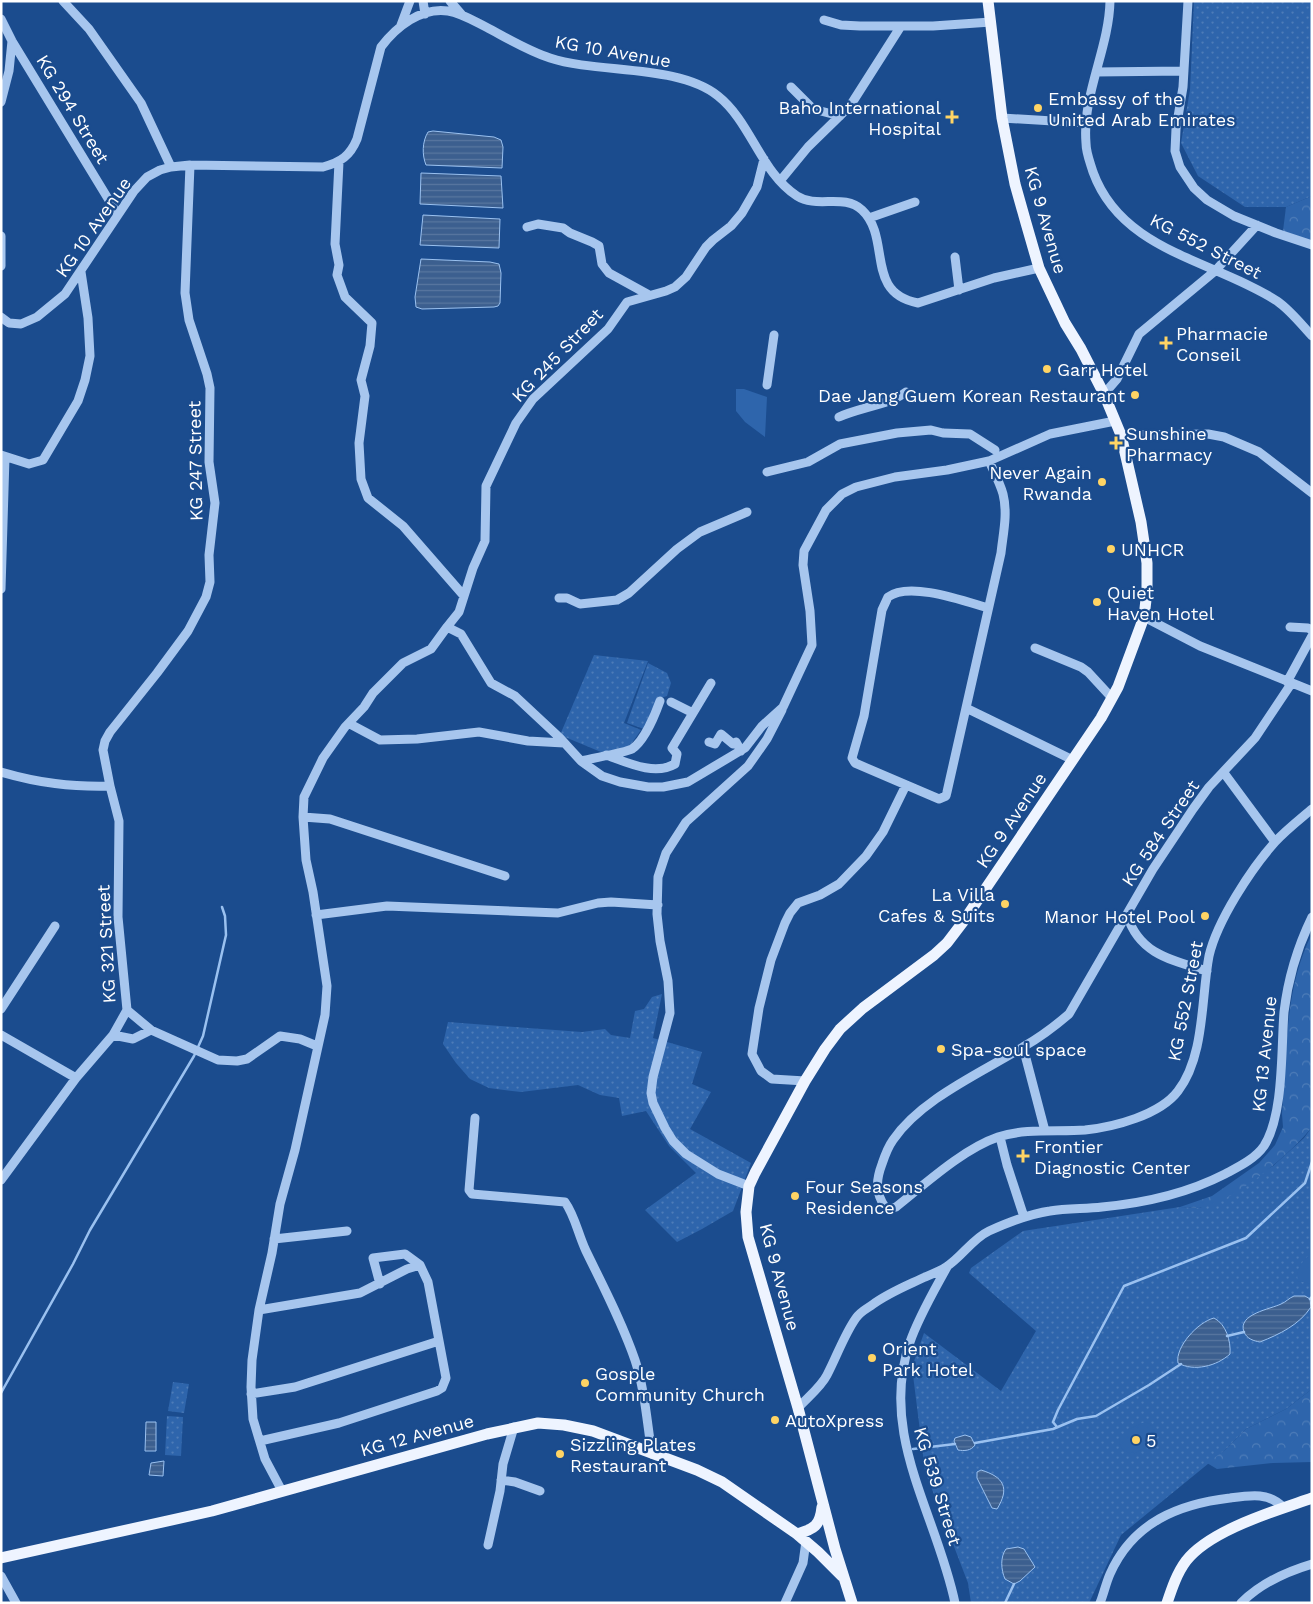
<svg xmlns="http://www.w3.org/2000/svg" width="1313" height="1604" viewBox="0 0 1313 1604" font-family="'Work Sans',sans-serif">
<style>
.grass{fill:url(#grass-dots)}
.forest{fill:url(#forest-crowns)}
.park{fill:#2e65ac}
.water{fill:url(#water-rules);stroke:#9ac1f0}
.lines{fill:none;stroke-linecap:round;stroke-linejoin:round}
.stream{stroke:#9ac1f0;stroke-width:2.5}
.minor{stroke:#a7c6ee;stroke-width:9}
.major{stroke:#eef4ff;stroke-width:11}
.poi-dot{fill:#ffd464;stroke:#1b4c8e;stroke-width:2}
.labels{text-anchor:middle;dominant-baseline:central;stroke-width:4.5;stroke-linejoin:round;paint-order:stroke}
.street-label{font-size:18px;fill:#fff;stroke:#1b4c8e}
.poi-label{font-size:18px;fill:#fff;stroke:#1b4c8e;text-anchor:start}
</style>
<defs>
<pattern id="grass-dots" width="8" height="8" patternUnits="userSpaceOnUse" patternTransform="scale(1.25)"><rect width="8" height="8" fill="#2e65ac"/><path d="M2 2h.1M6 6h.1" fill="none" stroke="#4d7cb8" stroke-width="1.8" stroke-linecap="round"/></pattern>
<pattern id="forest-crowns" width="20" height="18" patternUnits="userSpaceOnUse" patternTransform="scale(1.25)"><rect width="20" height="18" fill="#2e65ac"/><path d="M2 6a3 3 0 1 1 6 0M12 15a3 3 0 1 1 6 0" fill="none" stroke="#4d7cb8"/></pattern>
<pattern id="water-rules" width="6" height="5" patternUnits="userSpaceOnUse" patternTransform="scale(1.25)"><rect width="6" height="5" fill="#3c5f8f"/><path d="M0 2.5h6" fill="none" stroke="#5977a0"/></pattern>
</defs>
<rect width="100%" height="100%" fill="#1b4c8e"/>
<path class="grass" d="M1194,1H1312V196L1286,207H1245L1198,176L1181,143L1190,90Z
M594,655L648,661L624,723L641,730L629,747L601,752L560,735Z
M648,663L667,673L671,683L667,696L658,699L644,729L627,723Z
M662,994L653,1038L702,1052L692,1084L711,1092L690,1129L751,1163L733,1211L702,1229L677,1242L645,1210L696,1173L669,1146L646,1111L622,1116L619,1098L600,1095L578,1085L521,1092L489,1088L470,1079L456,1063L443,1044L448,1022L582,1032L605,1029L611,1035L630,1038L635,1011L644,1009L652,997Z
M1312,1127V1389L1286,1409L1246,1429L1225,1450L1121,1535L1089,1603H971L968,1583L925,1471L912,1367L924,1333L1001,1391L1036,1331L969,1273L971,1268L1023,1231L1180,1207L1200,1208L1273,1166L1304,1138Z
M173,1382L189,1384L184,1413L168,1411Z
M167,1416L183,1417L181,1456L165,1455Z"/>
<path class="forest" d="M1312,196V241L1283,231L1286,207Z
M1312,934V1127C1292,1153 1231,1204 1199,1208C1193,1208 1186,1207 1180,1207L1212,1196L1259,1163L1275,1145L1283,1127L1282,1114C1287,1054 1284,988 1312,934Z
M1312,1389V1462L1273,1463L1217,1469L1207,1463L1225,1450L1246,1429L1286,1409Z"/>
<path class="park" d="M736,389H744L767,397L765,437L745,422L736,411Z
M1312,1253V1284L1298,1281C1295,1271 1303,1259 1312,1253Z
M1145,1422L1150,1424L1155,1431L1150,1445L1133,1454C1124,1452 1118,1448 1120,1438L1129,1429Z"/>
<path class="water" d="M433,131L494,137L501,140L503,147L502,168L426,165C422,155 422,142 428,132Z
M421,173L501,176L503,208L420,204Z
M423,215L500,219L499,248L420,245Z
M421,259L490,262L499,264L501,273L500,303L498,306L494,307L422,309L416,307L415,297Z
M1294,1296H1305L1310,1299L1311,1307C1299,1325 1280,1334 1260,1342C1254,1341 1247,1339 1244,1332C1237,1314 1271,1309 1281,1304C1286,1302 1289,1298 1294,1296Z
M1214,1318C1226,1324 1231,1341 1230,1354C1217,1366 1194,1372 1178,1363C1175,1347 1198,1322 1214,1318Z
M146,1422H156V1451H145Z
M965,1435L971,1437L975,1445C971,1451 964,1451 958,1450L954,1441L955,1438Z
M164,1461L163,1476L149,1475L151,1463Z
M981,1470C1004,1477 1010,1488 997,1509L992,1508L977,1478V1472Z
M1018,1547L1024,1549L1035,1567L1020,1581L1014,1584L1005,1579C1001,1570 1000,1557 1006,1549Z"/>
<g class="lines">
<path class="stream" d="M1310,1299L1312,1297
M1227,1336L1244,1332
M1,1393L73,1264L90,1230L194,1056L203,1036L226,935L225,916L222,907
M1057,1427L1053,1422L1058,1410L1124,1286L1246,1238L1305,1183L1312,1162
M975,1443L1053,1429L1077,1419L1096,1416L1149,1385L1181,1364
M913,1449L955,1444
M1005,1603L1014,1584"/>
<path class="minor" d="M63,1L89,29L141,103L171,167
M423,1L425,14
M450,1L462,15
M1110,1C1109,49 1082,94 1086,143C1086,153 1090,162 1093,172C1122,252 1214,260 1277,301C1290,310 1301,324 1312,336
M1188,1L1183,87L1176,129L1175,151L1180,167L1194,188L1207,200L1234,216L1276,233L1312,245
M1,19L12,41L118,215
M824,20L841,25L860,26H933L991,22
M401,25L410,1
M1096,72L1184,71
M791,87L813,109L840,116
M1,102L9,71L12,41
M1002,118L1086,123
M339,162L335,244L339,265L337,275L345,297L372,323L370,346L361,380L365,396L359,443L361,479L368,498L403,526L464,596
M780,181L808,147L850,106L901,26
M869,218L915,202
M527,227L538,224L563,228L570,233L592,242L599,246L602,264L609,273L649,295
M1,236V266
M955,257L959,290
M1,317L9,323L21,324L37,317L65,294L134,191L147,177L160,170L171,167L190,165L323,167C341,162 350,156 357,139L381,47C396,27 421,7 448,11C461,13 474,21 486,27C507,38 528,51 550,58C599,74 678,64 718,96C751,122 761,173 797,196C817,209 844,193 862,210C892,238 864,293 918,303L994,278L1039,268
M767,385L774,335
M1104,394L1117,379L1139,334L1215,271L1257,225
M839,417C858,408 891,404 906,392
M1121,435L1208,434L1224,437L1259,452L1312,493
M1,455L29,464L43,460L78,401L85,380L90,356L88,318L81,272
M767,472L808,462L840,444L897,433L931,430L943,433L970,434L995,450
M1,589L5,457
M559,598H567L580,604L617,600L629,593L677,549L700,532L747,512
M988,608C964,601 909,581 888,597L882,610L864,716L852,758L855,763L939,799L946,796L947,792L1001,553C1003,534 1008,514 1003,494C1000,483 994,472 989,461
M1144,617L1200,646L1312,691
M447,627L459,612L473,568L485,541L486,486L516,423L533,399L608,329L627,302L666,291L675,287L686,277L706,247L713,240L731,226L742,213L757,187L764,159
M1290,627L1308,628L1312,630
M1035,648L1081,667L1088,672L1112,698
M1287,682L1312,636
M1291,684L1255,738L1209,787L1193,809L1153,869L1069,1014C1055,1026 1039,1038 1023,1047C981,1073 921,1099 893,1140C888,1147 885,1155 882,1164C876,1180 875,1192 885,1207L890,1209L896,1207C925,1184 963,1149 998,1137C1026,1128 1057,1132 1085,1130C1114,1127 1160,1115 1178,1091C1205,1056 1201,998 1209,956C1217,921 1251,869 1275,842C1286,830 1299,820 1312,809
M671,702L693,713
M966,708L1073,760
M350,724L380,740L417,739L479,732L528,741L564,743
M709,742L715,744L721,734L733,744L736,742L741,751
M606,755C626,762 654,776 675,764L677,754L672,748L711,683
M581,761C592,758 624,753 632,749C644,741 655,715 660,701
M1,772C39,783 71,787 110,786
M1224,773L1275,842
M303,817L330,819L505,876
M316,915L387,906L558,913L598,903L611,902L658,905
M1127,915C1139,954 1171,960 1207,971
M1,1009L55,926
M127,1010L151,1030L218,1060L237,1061L247,1059L280,1036L300,1039L317,1046
M1,1035L76,1078
M113,1035L133,1039L151,1030
M1023,1047L1045,1131
M805,1081L772,1079L761,1071L752,1054L759,1008L771,960L785,923L790,913L798,903L820,895L839,884L866,856L883,832L906,785
M475,1118L469,1190L472,1194L565,1202C575,1216 578,1234 586,1251C603,1286 622,1322 635,1360C645,1390 647,1423 652,1454
M1000,1137L1007,1165L1024,1217
M1,1180L76,1078L113,1035L127,1010L118,917L119,821L110,786L103,750L105,741L110,732L157,673L188,631L206,597L210,582L209,555L215,503L209,462L210,388L207,374L189,320L185,293L190,165
M749,1186L718,1174L686,1154L673,1141L665,1128L653,1103L651,1093L653,1077L670,1013L668,981L660,941L657,914L658,877L666,853L686,822L748,766L767,739L782,710
M274,1239L347,1231
M947,1267C934,1291 919,1316 910,1342C878,1434 937,1515 955,1603
M259,1310L360,1293L407,1269L420,1265
M251,1394L295,1387L439,1341
M798,1408C807,1398 821,1387 827,1375C837,1356 844,1335 856,1318C860,1312 866,1309 872,1305C888,1293 906,1286 925,1277C932,1274 940,1271 946,1267C962,1257 972,1239 989,1231C1009,1222 1029,1214 1050,1211C1067,1208 1085,1209 1102,1207C1145,1203 1186,1194 1225,1174C1238,1167 1255,1159 1264,1146C1284,1115 1281,1049 1284,1012C1288,978 1297,948 1312,917
M260,1441L339,1423L437,1391L442,1388L446,1378L428,1282L420,1265L405,1254L373,1258L380,1284
M501,1480L515,1482L540,1491
M282,1491L265,1459L253,1419L251,1387L252,1360L259,1310L272,1253L280,1204L295,1150L325,1015L327,986L313,892L306,860L303,817L304,797L323,758L345,727L364,707L373,693L403,663L431,649L447,627L461,634L491,683L515,696L560,738L581,761L602,776L620,782L648,787H663L688,782L745,748L762,726L783,707L812,645L810,611L803,565L804,551L826,510L842,494L856,487L895,477L947,470L989,461L1050,434L1115,421
M488,1545L500,1491L503,1464L514,1427
M1,1576L16,1603
M785,1603L803,1563L806,1541
M1100,1603C1104,1593 1106,1583 1110,1574C1133,1522 1179,1504 1230,1498C1251,1495 1269,1492 1284,1508
M1241,1603C1261,1583 1285,1572 1312,1564"/>
<path class="major" d="M797,1534C814,1529 820,1526 822,1507
M1,1558L212,1511L487,1434L538,1423L564,1425L593,1431L697,1470L722,1482L797,1534L818,1552L842,1576
M852,1603L835,1549L798,1408L748,1237L746,1212L749,1186L755,1173L805,1081L825,1049L840,1029L863,1008L934,955L947,943L963,922L1101,718L1118,687L1144,617L1147,591V563L1141,522L1121,435L1104,394L1081,349L1065,323L1039,268L1026,223L1015,184L1002,118L988,1
M1167,1603C1172,1588 1177,1573 1186,1561C1210,1530 1275,1511 1312,1498"/>
</g>
<g class="poi-dot">
<circle cx="1038" cy="108" r="5"/>
<path d="M949.5 109.5h5v5h5v5h-5v5h-5v-5h-5v-5h5z"/>
<path d="M1163.5 335.5h5v5h5v5h-5v5h-5v-5h-5v-5h5z"/>
<circle cx="1047" cy="369" r="5"/>
<circle cx="1135" cy="395" r="5"/>
<path d="M1113.5 435.5h5v5h5v5h-5v5h-5v-5h-5v-5h5z"/>
<circle cx="1102" cy="482" r="5"/>
<circle cx="1111" cy="549" r="5"/>
<circle cx="1097" cy="602" r="5"/>
<circle cx="1005" cy="904" r="5"/>
<circle cx="1205" cy="916" r="5"/>
<circle cx="941" cy="1049" r="5"/>
<path d="M1020.5 1148.5h5v5h5v5h-5v5h-5v-5h-5v-5h5z"/>
<circle cx="795" cy="1196" r="5"/>
<circle cx="872" cy="1358" r="5"/>
<circle cx="585" cy="1383" r="5"/>
<circle cx="775" cy="1420" r="5"/>
<circle cx="1136" cy="1440" r="5"/>
<circle cx="560" cy="1454" r="5"/>
</g>
<g class="labels">
<g class="street-label">
<text transform="translate(613 51) rotate(10)">KG 10 Avenue</text>
<text transform="translate(73 109) rotate(59)">KG 294 Street</text>
<text transform="translate(1046 220) rotate(74)">KG 9 Avenue</text>
<text transform="translate(93 227) rotate(-55)">KG 10 Avenue</text>
<text transform="translate(1206 246) rotate(27)">KG 552 Street</text>
<text transform="translate(557 355) rotate(-46)">KG 245 Street</text>
<text transform="translate(195 461) rotate(-91)">KG 247 Street</text>
<text transform="translate(1011 820) rotate(-56)">KG 9 Avenue</text>
<text transform="translate(1160 833) rotate(-56)">KG 584 Street</text>
<text transform="translate(106 944) rotate(-93)">KG 321 Street</text>
<text transform="translate(1185 1001) rotate(-79)">KG 552 Street</text>
<text transform="translate(1264 1054) rotate(-84)">KG 13 Avenue</text>
<text transform="translate(780 1277) rotate(75)">KG 9 Avenue</text>
<text transform="translate(417 1435) rotate(-15)">KG 12 Avenue</text>
<text transform="translate(938 1486) rotate(73)">KG 539 Street</text>
</g>
<g class="poi-label">
<text x="1048" y="98">Embassy of the<tspan x="1048" dy="21">United Arab Emirates</tspan></text>
<text x="941" y="107" text-anchor="end">Baho International<tspan x="941" dy="21">Hospital</tspan></text>
<text x="1176" y="333">Pharmacie<tspan x="1176" dy="21">Conseil</tspan></text>
<text x="1057" y="369">Garr Hotel</text>
<text x="1125" y="395" text-anchor="end">Dae Jang Guem Korean Restaurant</text>
<text x="1126" y="433">Sunshine<tspan x="1126" dy="21">Pharmacy</tspan></text>
<text x="1092" y="472" text-anchor="end">Never Again<tspan x="1092" dy="21">Rwanda</tspan></text>
<text x="1121" y="549">UNHCR</text>
<text x="1107" y="592">Quiet<tspan x="1107" dy="21">Haven Hotel</tspan></text>
<text x="995" y="894" text-anchor="end">La Villa<tspan x="995" dy="21">Cafes &amp; Suits</tspan></text>
<text x="1195" y="916" text-anchor="end">Manor Hotel Pool</text>
<text x="951" y="1049">Spa-soul space</text>
<text x="1034" y="1146">Frontier<tspan x="1034" dy="21">Diagnostic Center</tspan></text>
<text x="805" y="1186">Four Seasons<tspan x="805" dy="21">Residence</tspan></text>
<text x="882" y="1348">Orient<tspan x="882" dy="21">Park Hotel</tspan></text>
<text x="595" y="1373">Gosple<tspan x="595" dy="21">Community Church</tspan></text>
<text x="785" y="1420">AutoXpress</text>
<text x="1146" y="1440">5</text>
<text x="570" y="1444">Sizzling Plates<tspan x="570" dy="21">Restaurant</tspan></text>
</g>
</g>
<rect width="1313" height="1604" fill="none" stroke="#ffffff" stroke-width="5"/>
</svg>
